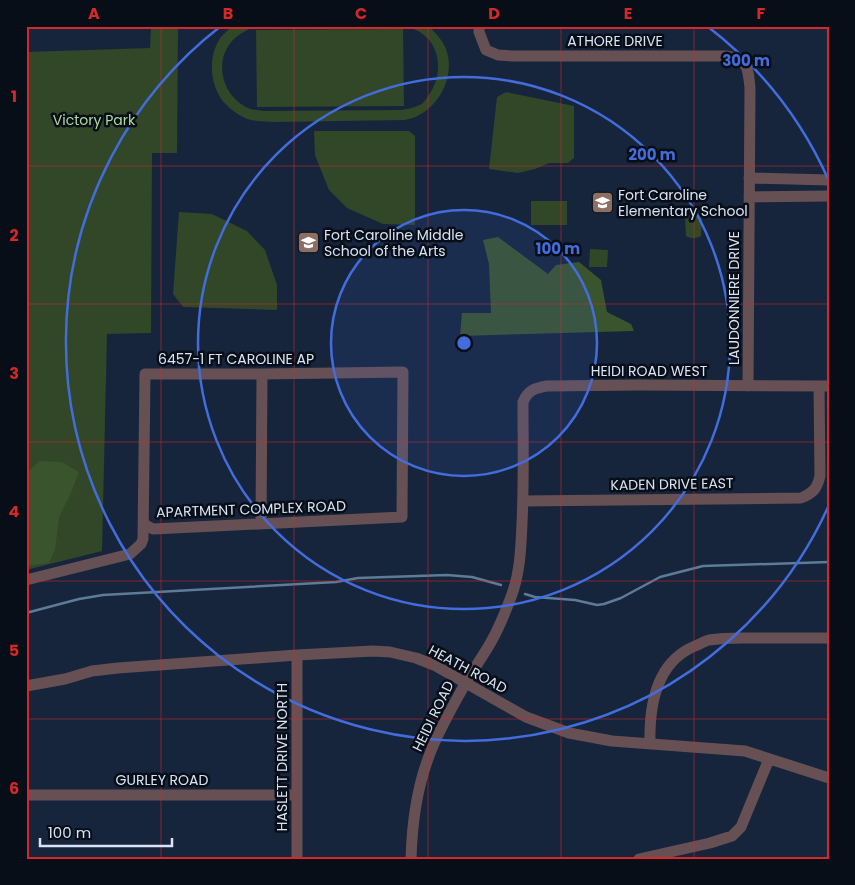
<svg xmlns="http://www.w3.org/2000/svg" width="855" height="885" viewBox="0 0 855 885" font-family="Poppins,sans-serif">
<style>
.green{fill:#314728}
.forest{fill:#3a542e}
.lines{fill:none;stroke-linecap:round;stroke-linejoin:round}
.stream{stroke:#5e7b97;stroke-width:2.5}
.minor{stroke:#675054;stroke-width:11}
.grid{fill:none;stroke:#d62828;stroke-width:1;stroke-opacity:0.55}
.ring{fill:none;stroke:#436cdd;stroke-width:2.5}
.labels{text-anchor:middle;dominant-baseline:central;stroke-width:5;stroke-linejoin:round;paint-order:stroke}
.street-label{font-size:14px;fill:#d9e3f3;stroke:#080e18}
.park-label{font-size:14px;fill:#aedb9b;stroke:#080e18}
.poi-label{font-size:14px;fill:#d9e3f3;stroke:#080e18;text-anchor:start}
.centre{fill:#436cdd;stroke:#080e18;stroke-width:2.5}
.ring-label{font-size:15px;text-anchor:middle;font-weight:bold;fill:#436cdd;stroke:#080e18;stroke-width:5;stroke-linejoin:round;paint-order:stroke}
.neatline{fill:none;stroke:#d62828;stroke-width:2}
.grid-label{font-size:16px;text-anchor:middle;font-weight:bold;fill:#d62828}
</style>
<rect width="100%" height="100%" fill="#16253c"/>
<path class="green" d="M151,26H178L177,153H152L151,333L107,334L102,551L26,570V52L150,48Z
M232,26H256C248,29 239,34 233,40C213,61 222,96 248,108C252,110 258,110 263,111L401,110C408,109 417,107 423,103C425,101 427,98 428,96C440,80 442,58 430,41C425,34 415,29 407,26H429C436,34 444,41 447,52C454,75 441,104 419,115C415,118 409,119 404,120L274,122C264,121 252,122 243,117C235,113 224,104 220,97C209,79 209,54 221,37C224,33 229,30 232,26Z
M403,29L404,106L257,107L256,30Z
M506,92L574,106V158L568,163H549L535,169L518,173L489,169L497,97Z
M314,131H409L415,136V225L383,224L347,208L329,190L315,155Z
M531,201H567V225H531Z
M179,212L212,214L247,231L265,250L277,285V310L183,307L173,294Z
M694,213L702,214L701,236C695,239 692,239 686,236L685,217Z
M590,249L608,250L607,267H589Z"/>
<path class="forest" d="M498,237L548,274L556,265L579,262L601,280L607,312L631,324L634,331L460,336L462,313H491L489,264L483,240Z
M40,461L62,462L79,472L71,493L59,517L55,550L49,563L26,566V473Z"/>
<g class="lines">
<path class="stream" d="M525,594L535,597L575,600L597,605L604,604L621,598L660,577L703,566L829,562
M26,613L79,599L103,595L336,582L358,578L447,575L472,577L501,585"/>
<path class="minor" d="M479,26V32L486,50L498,55L513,56H726C748,59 748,68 750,88L748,386
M749,178L829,180
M749,197L829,196
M523,501L801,498C813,493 817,489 820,476L819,386
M261,524L262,374
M26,580L130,554L141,544L143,539L145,374H262L403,372L402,517L153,529L144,524
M26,686L65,679L92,671L118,668L297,655L373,651L390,652L416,658L434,665L526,717L569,733L612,741L745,751L829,778
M650,744C649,706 656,662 695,646C700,644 705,641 709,640C726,637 743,638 759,638C783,638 806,638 829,638
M26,795H297
M297,859V655
M411,859C412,823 417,785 431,751C440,728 453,706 465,684C473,670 483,656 491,642C499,628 505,613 511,597C520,574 521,548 522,523C524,483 523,442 523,402C528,390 535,388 547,386L639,385L829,386
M639,859L710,843L732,836L741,827L769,759"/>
</g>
<path class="grid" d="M161,26V859M294,26V859M428,26V859M561,26V859M694,26V859M26,166H829M26,304H829M26,442H829M26,581H829M26,719H829"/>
<circle cx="464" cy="343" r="133" fill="#436cdd" fill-opacity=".12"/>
<g class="ring">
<circle cx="464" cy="343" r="133"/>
<circle cx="464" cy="343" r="266"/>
<path d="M829 505A399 399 0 1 1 221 26M707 26A399 399 0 0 1 829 181"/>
</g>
<defs>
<symbol id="school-square" viewBox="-11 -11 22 22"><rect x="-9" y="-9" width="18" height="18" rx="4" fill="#8d6e63" stroke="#080e18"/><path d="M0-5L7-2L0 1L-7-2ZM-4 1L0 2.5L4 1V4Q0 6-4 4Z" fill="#fff"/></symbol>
</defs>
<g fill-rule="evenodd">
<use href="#school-square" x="590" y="190" width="25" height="25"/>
<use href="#school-square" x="296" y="230" width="25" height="25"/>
</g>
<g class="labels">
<g class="street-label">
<text x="615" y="41">ATHORE DRIVE</text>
<text transform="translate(734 298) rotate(-90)">LAUDONNIERE DRIVE</text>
<text x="236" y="359">6457-1 FT CAROLINE AP</text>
<text x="649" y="371">HEIDI ROAD WEST</text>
<text transform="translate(672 484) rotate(-1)">KADEN DRIVE EAST</text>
<text transform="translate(251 509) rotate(-2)">APARTMENT COMPLEX ROAD</text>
<text transform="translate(468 669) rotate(28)">HEATH ROAD</text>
<text transform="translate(433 716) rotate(-64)">HEIDI ROAD</text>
<text transform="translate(282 757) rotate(-90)">HASLETT DRIVE NORTH</text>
<text x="162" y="780">GURLEY ROAD</text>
</g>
<g class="park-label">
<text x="94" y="120">Victory Park</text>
</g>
<g class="poi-label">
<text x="618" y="195">Fort Caroline<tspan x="618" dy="16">Elementary School</tspan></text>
<text x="324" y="235">Fort Caroline Middle<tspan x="324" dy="16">School of the Arts</tspan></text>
</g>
</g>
<circle cx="464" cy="343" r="8" class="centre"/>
<g class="ring-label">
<text x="746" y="66">300 m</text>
<text x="652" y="160">200 m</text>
<text x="558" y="254">100 m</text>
</g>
<rect width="855" height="885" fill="none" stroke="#080e18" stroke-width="55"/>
<path d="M40 838v8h132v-8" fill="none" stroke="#d9e3f3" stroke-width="2.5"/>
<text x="48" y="838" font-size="15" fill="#d9e3f3" stroke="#080e18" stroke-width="4" paint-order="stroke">100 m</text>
<rect x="28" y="28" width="800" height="830" class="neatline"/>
<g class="grid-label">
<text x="94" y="19">A</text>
<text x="228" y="19">B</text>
<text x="361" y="19">C</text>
<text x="494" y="19">D</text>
<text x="628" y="19">E</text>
<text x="761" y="19">F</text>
<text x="14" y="102">1</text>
<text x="14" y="241">2</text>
<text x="14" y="379">3</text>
<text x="14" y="517">4</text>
<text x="14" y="656">5</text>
<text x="14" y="794">6</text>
</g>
</svg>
